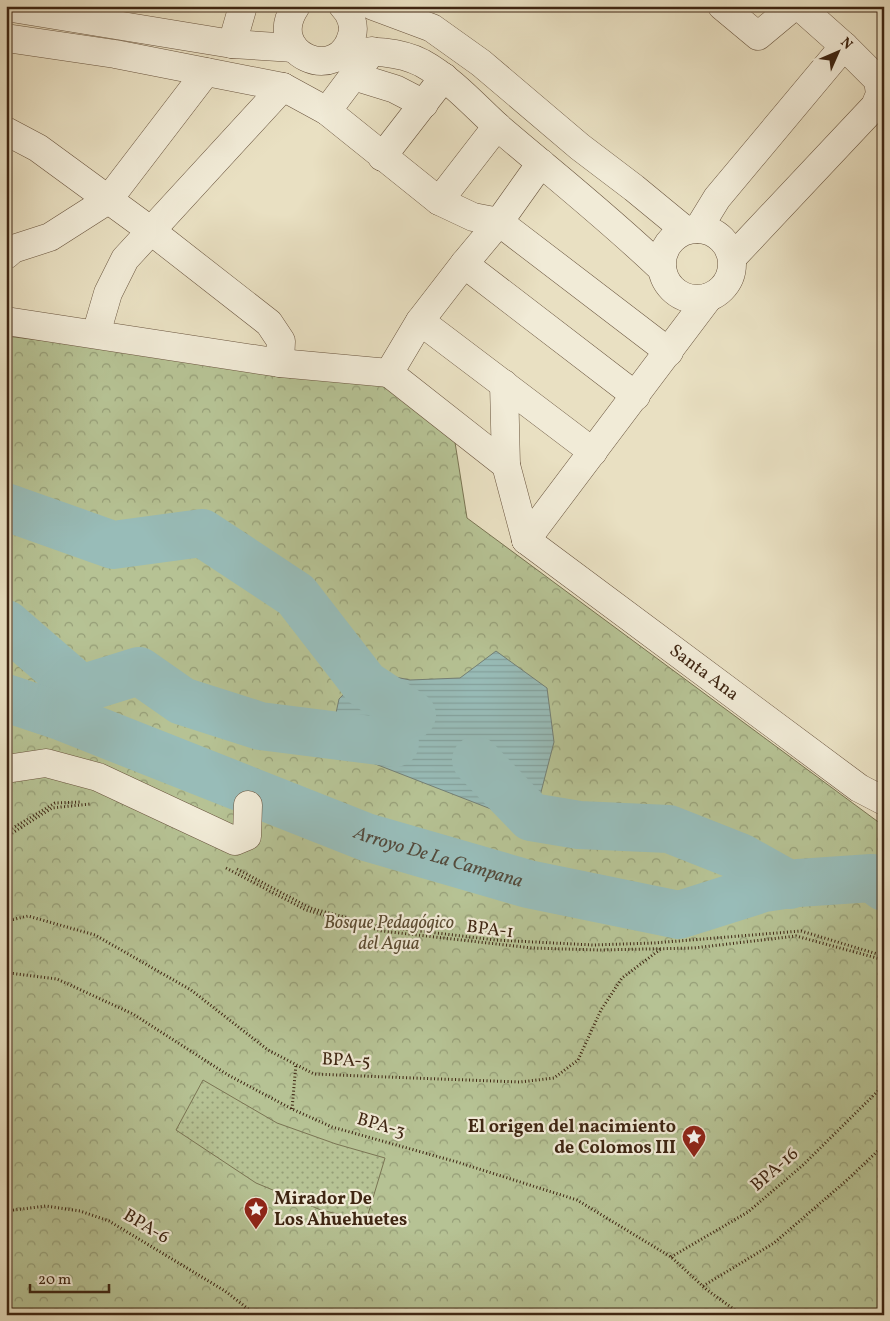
<svg xmlns="http://www.w3.org/2000/svg" width="890" height="1321" viewBox="0 0 890 1321" font-family="Vollkorn,serif">
<style>
.forest{fill:url(#forest-crowns);stroke:#7a7453}
.garden{fill:url(#garden-dots);stroke:#7a7453}
.water{fill:url(#water-rules);stroke:#748076}
.lines{fill:none;stroke-linecap:round;stroke-linejoin:round}
.river{stroke:#98bcb8;stroke-width:48}
.minor-casing{stroke:#69543e;stroke-width:29}
.path{stroke:#3e2512;stroke-width:3;stroke-dasharray:1 2.5;stroke-linecap:butt}
.minor{stroke:#f1ebd7;stroke-width:28}
.labels{text-anchor:middle;dominant-baseline:central;stroke-width:4.5;stroke-linejoin:round;paint-order:stroke}
.street-label{font-size:18px;fill:#3e2512;stroke:#f1ebd7}
.park-label{font-size:18px;font-style:italic;fill:#5c4c32;stroke:#f1ebd7}
.poi-label{font-size:18px;font-weight:bold;fill:#3e2512;stroke:#f1ebd7;text-anchor:end}
.water-label{font-size:19px;font-style:italic;fill:#544b3c;stroke:#f1ebd7}
</style>
<defs>
<pattern id="forest-crowns" width="20" height="18" patternUnits="userSpaceOnUse" patternTransform="scale(1.25)"><rect width="20" height="18" fill="#b6c294"/><path d="M2 6a3 3 0 1 1 6 0M12 15a3 3 0 1 1 6 0" fill="none" stroke="#959d77"/></pattern>
<pattern id="garden-dots" width="8" height="8" patternUnits="userSpaceOnUse" patternTransform="scale(1.25)"><rect width="8" height="8" fill="#b6c294"/><path d="M2 2h.1M6 6h.1" fill="none" stroke="#959d77" stroke-width="1.8" stroke-linecap="round"/></pattern>
<pattern id="water-rules" width="6" height="5" patternUnits="userSpaceOnUse" patternTransform="scale(1.25)"><rect width="6" height="5" fill="#98bcb8"/><path d="M0 2.5h6" fill="none" stroke="#84a19d"/></pattern>
</defs>
<rect width="100%" height="100%" fill="#e9e0c2"/>
<filter id="stains"><feTurbulence type="fractalNoise" baseFrequency=".004" numOctaves="4"/><feColorMatrix values="0 0 0 0 .2 0 0 0 0 .09 0 0 0 0 .02 0 0 0 .5 -.17"/></filter>
<radialGradient id="worn" r=".72"><stop offset=".6" stop-color="#630" stop-opacity="0"/><stop offset="1" stop-color="#630" stop-opacity=".3"/></radialGradient>
<path class="forest" d="M6,336L388,381L454,436L467,518L881,824L884,821V1315H6Z"/>
<path class="garden" d="M203,1080L277,1123L336,1144L385,1158L366,1221L321,1210L256,1183L176,1130Z"/>
<path class="water" d="M496,651L547,688L554,742L540,796L509,816L329,746L339,699L366,671L410,680L460,678Z"/>
<g class="lines">
<g class="river">
<path d="M6,507L113,545L202,533L296,595L365,684L412,715"/>
<path d="M6,624L81,689L139,671L182,701L260,726L395,743"/>
<path id="s1" d="M6,698L60,716L366,837L528,884L679,915L764,888L798,883L872,878L884,887"/>
<path d="M476,760L531,817L579,825L669,829L740,857L790,885"/>
</g>
<defs>
<g id="minor">
<path d="M296,6C263,54 339,86 352,35C355,25 350,13 343,6"/>
<path d="M373,6L432,28L481,63L580,147L634,188L685,230"/>
<path d="M722,6L758,36L794,6"/>
<path d="M6,7L232,44L294,48"/>
<path d="M6,38L115,54L283,87L327,111L372,51"/>
<path d="M232,44L243,6"/>
<path d="M344,51C370,51 399,51 422,63C451,79 474,105 498,127C553,174 610,219 662,269"/>
<path d="M353,76L395,89L424,104"/>
<path d="M327,111L439,201L473,217L499,222L669,352"/>
<path d="M6,131L38,148L150,230L269,323L281,341L280,363L6,321"/>
<path d="M382,157L444,77"/>
<path d="M439,201L497,126"/>
<path d="M698,229L717,198L844,46"/>
<circle cx="697" cy="264" r="35"/>
<path d="M6,255L13,249L50,237L108,200L206,72"/>
<path d="M732,258L875,106L880,94L878,80L844,46L799,6"/>
<path d="M464,264L636,396"/>
<path d="M420,321L593,452"/>
<path d="M96,334L108,293L125,259L283,87"/>
<path d="M280,363L389,373"/>
<path d="M504,384L506,465"/>
<path d="M526,540L506,465L389,373L420,321L464,264L499,222L541,163"/>
<path id="s2" d="M526,540L859,788L884,801"/>
<path d="M526,540L709,297"/>
<path d="M6,769L46,763L98,777L235,841L247,836L248,805"/>
</g>
</defs>
<use href="#minor" class="minor-casing"/>
<path class="path" d="M6,832L55,803L80,802
M6,837L52,808L90,804
M226,868L306,910L382,931L532,948L599,950L694,948L796,936L884,960
M237,869L310,908L378,926L495,940L593,945L654,943L801,931L884,956
M6,921L28,916L95,935L191,990L268,1050L314,1074L387,1077L520,1082L554,1078L578,1060L601,1010L622,978L662,948
M6,974L9,973L57,979L133,1014L228,1075L292,1109L332,1127L457,1162L577,1200L671,1257L707,1290L742,1315
M292,1109L296,1064
M6,1211L46,1206L80,1211L109,1221L225,1291L256,1315
M671,1257L748,1212L803,1165L884,1085
M703,1286L774,1243L847,1180L884,1145
M240,1315L246,1308"/>
<use href="#minor" class="minor"/>
</g>
<defs>
<symbol id="sight-pin" viewBox="-11 -11 22 30"><path d="M0 17L-7.5 6A9.5 9.5 0 1 1 7.5 6Z" fill="#8f2418" stroke="#f1ebd7"/><path d="M0-6L1.8-2.2L6-1.7L2.9 1.2L3.7 5.4L0 3.3L-3.7 5.4L-2.9 1.2L-6-1.7L-1.8-2.2Z" fill="#fff"/></symbol>
</defs>
<g fill-rule="evenodd">
<use href="#sight-pin" x="680" y="1123" width="28" height="38"/>
<use href="#sight-pin" x="242" y="1195" width="28" height="38"/>
</g>
<g class="labels">
<g class="street-label">
<text stroke="none"><textPath href="#s2" startOffset="222">Santa Ana</textPath></text>
<text transform="translate(490 930) rotate(7)">BPA-1</text>
<text transform="translate(346 1061) rotate(3)">BPA-5</text>
<text transform="translate(381 1126) rotate(16)">BPA-3</text>
<text transform="translate(775 1170) rotate(-41)">BPA-16</text>
<text transform="translate(146 1227) rotate(31)">BPA-6</text>
</g>
<g class="park-label">
<text x="389" y="923">Bosque Pedagógico<tspan x="389" dy="21">del Agua</tspan></text>
</g>
<g class="poi-label">
<text x="676" y="1127">El origen del nacimiento<tspan x="676" dy="21">de Colomos III</tspan></text>
<text x="274" y="1199" text-anchor="start">Mirador De<tspan x="274" dy="21">Los Ahuehuetes</tspan></text>
</g>
<g class="water-label">
<text stroke="none"><textPath href="#s1" startOffset="461">Arroyo De La Campana</textPath></text>
</g>
</g>
<rect width="890" height="1321" fill="none" stroke="#e9e0c2" stroke-width="25"/>
<rect x="8" y="8" width="875" height="1306" fill="none" stroke="#3e2512" stroke-width="2.5"/>
<rect x="12" y="12" width="865" height="1296" fill="none" stroke="#3e2512"/>
<g transform="translate(838 52) rotate(45)" stroke="#f1ebd7" stroke-width="4" paint-order="stroke">
<path d="M0-4L9 19L0 12L-9 19Z" fill="#3e2512"/>
<text y="-8" font-size="14" font-weight="bold" text-anchor="middle" fill="#3e2512">N</text>
</g>
<path d="M30 1284v8h79v-8" fill="none" stroke="#3e2512" stroke-width="2.5"/>
<text x="38" y="1284" font-size="15" fill="#3e2512" stroke="#f1ebd7" stroke-width="4" paint-order="stroke">20 m</text>
<rect width="100%" height="100%" filter="url(#stains)"/>
<rect width="100%" height="100%" fill="url(#worn)"/>
</svg>
